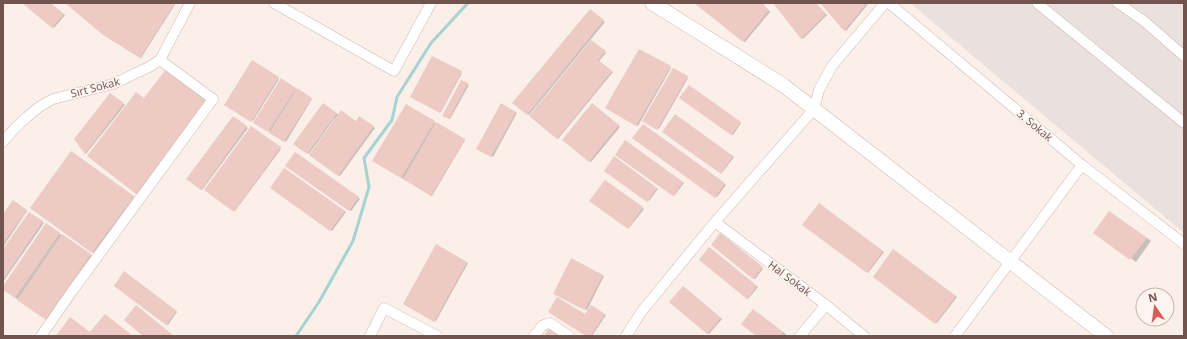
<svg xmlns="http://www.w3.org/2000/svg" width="1187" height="339" viewBox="0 0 1187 339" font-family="'Open Sans',sans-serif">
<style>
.industrial{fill:#eae1de}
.shadow{fill:#0003}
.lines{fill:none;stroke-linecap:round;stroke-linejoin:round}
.stream{stroke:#a6d3d0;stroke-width:3}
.building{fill:#edcac3}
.street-casing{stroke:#cdb8b2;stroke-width:11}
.secondary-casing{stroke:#d0b7b0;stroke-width:15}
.street{stroke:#fff;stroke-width:10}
.secondary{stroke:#fff;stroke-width:14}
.labels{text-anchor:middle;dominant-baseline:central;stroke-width:3;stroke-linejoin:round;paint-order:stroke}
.street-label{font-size:11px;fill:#72544f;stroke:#fdf4ef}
</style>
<rect width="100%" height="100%" fill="#faf0e9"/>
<path class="industrial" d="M910,3H1184V233Z"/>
<path class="shadow" d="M23,3H50L65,15L54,28Z
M67,3H176L141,58L103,34Z
M695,3H762L770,12L745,42Z
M775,3H815L827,15L803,39Z
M823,3H869L846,31L823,4Z
M591,11L605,22L529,115L527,114Z
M593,42L606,53L599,61L613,72L558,139L557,138Z
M640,50L671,68L638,126L607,108Z
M432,57L462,73L441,112L411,97Z
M252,62L279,79L253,121L225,104Z
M673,69L688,78L659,129L644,121Z
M281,80L312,99L286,142L254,122Z
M462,81L469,85L450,119L443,115Z
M689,86L741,123L733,135L681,98Z
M111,94L125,105L86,154L85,153Z
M144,99L209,103L138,194L88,156Z
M323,104L339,115L356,122L360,117L375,128L340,176L310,155L336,120L334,119L309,154L295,144Z
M502,105L517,113L493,157L477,148Z
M594,105L620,127L591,162L564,140Z
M406,106L465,140L432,196L373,161Z
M675,115L734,157L722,173L663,131Z
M233,117L248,128L202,190L188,179Z
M643,126L726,185L717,197L634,138Z
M252,127L281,149L235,211L205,190Z
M626,142L684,183L674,196L616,155Z
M72,152L134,197L94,253L31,208Z
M296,153L360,199L351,211L287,166Z
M614,158L658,189L649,201L605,170Z
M285,169L346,212L332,231L271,188Z
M605,181L644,209L629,228L591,201Z
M13,202L27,211L3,247V216Z
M819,204L884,252L868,273L804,225Z
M1110,212L1151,241L1136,262L1095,233Z
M30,213L44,223L3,282V251Z
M47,225L92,256L48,320L3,289Z
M722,235L763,269L755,279L712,245Z
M436,246L468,263L436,321L404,304Z
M711,249L758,287L748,299L747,298Z
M894,251L957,297L937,323L874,277Z
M572,260L604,276L587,310L554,293Z
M124,273L177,312L168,325L115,285Z
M685,288L722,319L709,334L671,302Z
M591,306L606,315L592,336H588L585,315Z
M758,313L787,335V336H758Z"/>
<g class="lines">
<path class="stream" d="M296,336L319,302L353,241L369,187L364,158L392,120L397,97L431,43L468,3"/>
</g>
<path class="building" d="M22,3H50L64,14L52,28Z
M65,3H175L140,58L103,35Z
M694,3H762L769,10L743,42Z
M773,3H816L826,14L801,39Z
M822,3H867L844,31L821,4Z
M590,9L604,20L527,115L512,103Z
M591,40L606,51L598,60L612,71L557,139L529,116Z
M639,49L671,66L636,126L605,108Z
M432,56L462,71L440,113L410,97Z
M252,60L279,77L251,122L224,105Z
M673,68L688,76L657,130L642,121Z
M166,69L208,101L136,194L87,156L136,92L144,98Z
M281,78L296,88L268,132L253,123Z
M461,80L468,83L449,119L442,116Z
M689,85L741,122L731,135L679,98Z
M297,88L312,98L284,142L269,133Z
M110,93L124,103L85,154L74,139Z
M323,103L337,113L307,154L293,144Z
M501,103L516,112L491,157L476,149Z
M592,103L619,125L589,162L562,140Z
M406,104L435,121L401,178L372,161Z
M341,110L356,121L359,116L374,126L338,176L309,155Z
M675,114L733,156L721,174L662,132Z
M233,116L247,126L201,190L186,179Z
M436,122L465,139L431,196L403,179Z
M643,124L725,183L715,198L632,138Z
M251,126L281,147L234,212L204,190Z
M625,140L683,182L673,196L615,155Z
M71,151L134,196L92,253L30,208Z
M295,152L359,197L349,211L285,166Z
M614,156L657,188L647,202L604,171Z
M284,168L345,211L330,231L270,188Z
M605,180L643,207L628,229L589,201Z
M13,200L27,210L3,244V214Z
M819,203L883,251L867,273L802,225Z
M1109,211L1147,238L1130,260L1093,233Z
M29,212L43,221L3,280V249Z
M46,223L60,233L15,298L3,290V286Z
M720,233L763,267L753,279L711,245Z
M62,234L91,254L46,320L17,300Z
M436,244L467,262L434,322L403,304Z
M709,247L757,286L747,299L699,260Z
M893,249L956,296L935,324L873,277Z
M571,258L603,275L585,310L553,294Z
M124,271L177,311L166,325L114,286Z
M683,286L721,318L707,334L669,302Z
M557,297L585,314L591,305L605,314L591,336H586L548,312Z
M136,305L174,336H143L124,320Z
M753,309L783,332L780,336H756L741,324Z
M105,314L133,336H56L70,317L90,332Z
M549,328L563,336H544Z"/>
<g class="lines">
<defs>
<path id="street" d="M274,3L394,71L431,3
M889,3L1082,165L1184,244
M1037,3L1184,123
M1118,3L1144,21L1184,56
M3,142L15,128L27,117L39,107L53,99L113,84L149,67L160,60L190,3
M715,222L826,305L864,336
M41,336L73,290L213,99L160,60
M370,336L384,308L437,336
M534,336L543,325L550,323L569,336
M626,336L642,311L715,222L814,109L819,90L832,66L885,3
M800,336L826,305
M955,336L1082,165"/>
<path id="secondary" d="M652,3L783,85L1106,336"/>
</defs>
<use href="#street" class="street-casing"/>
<use href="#secondary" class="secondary-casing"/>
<use href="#street" class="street"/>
<use href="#secondary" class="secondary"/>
</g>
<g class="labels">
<g class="street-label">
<text transform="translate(95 87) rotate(-15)">Sırt Sokak</text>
<text transform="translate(1035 125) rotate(40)">3. Sokak</text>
<text transform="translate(790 278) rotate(37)">Hal Sokak</text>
</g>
</g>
<rect width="1187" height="339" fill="none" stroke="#72544f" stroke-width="8"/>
<g transform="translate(1155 307) rotate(347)"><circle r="19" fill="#fdf4ef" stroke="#c5b4af"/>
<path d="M0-3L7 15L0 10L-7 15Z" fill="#d85a5a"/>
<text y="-6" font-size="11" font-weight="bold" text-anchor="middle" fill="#72544f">N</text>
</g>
</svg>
